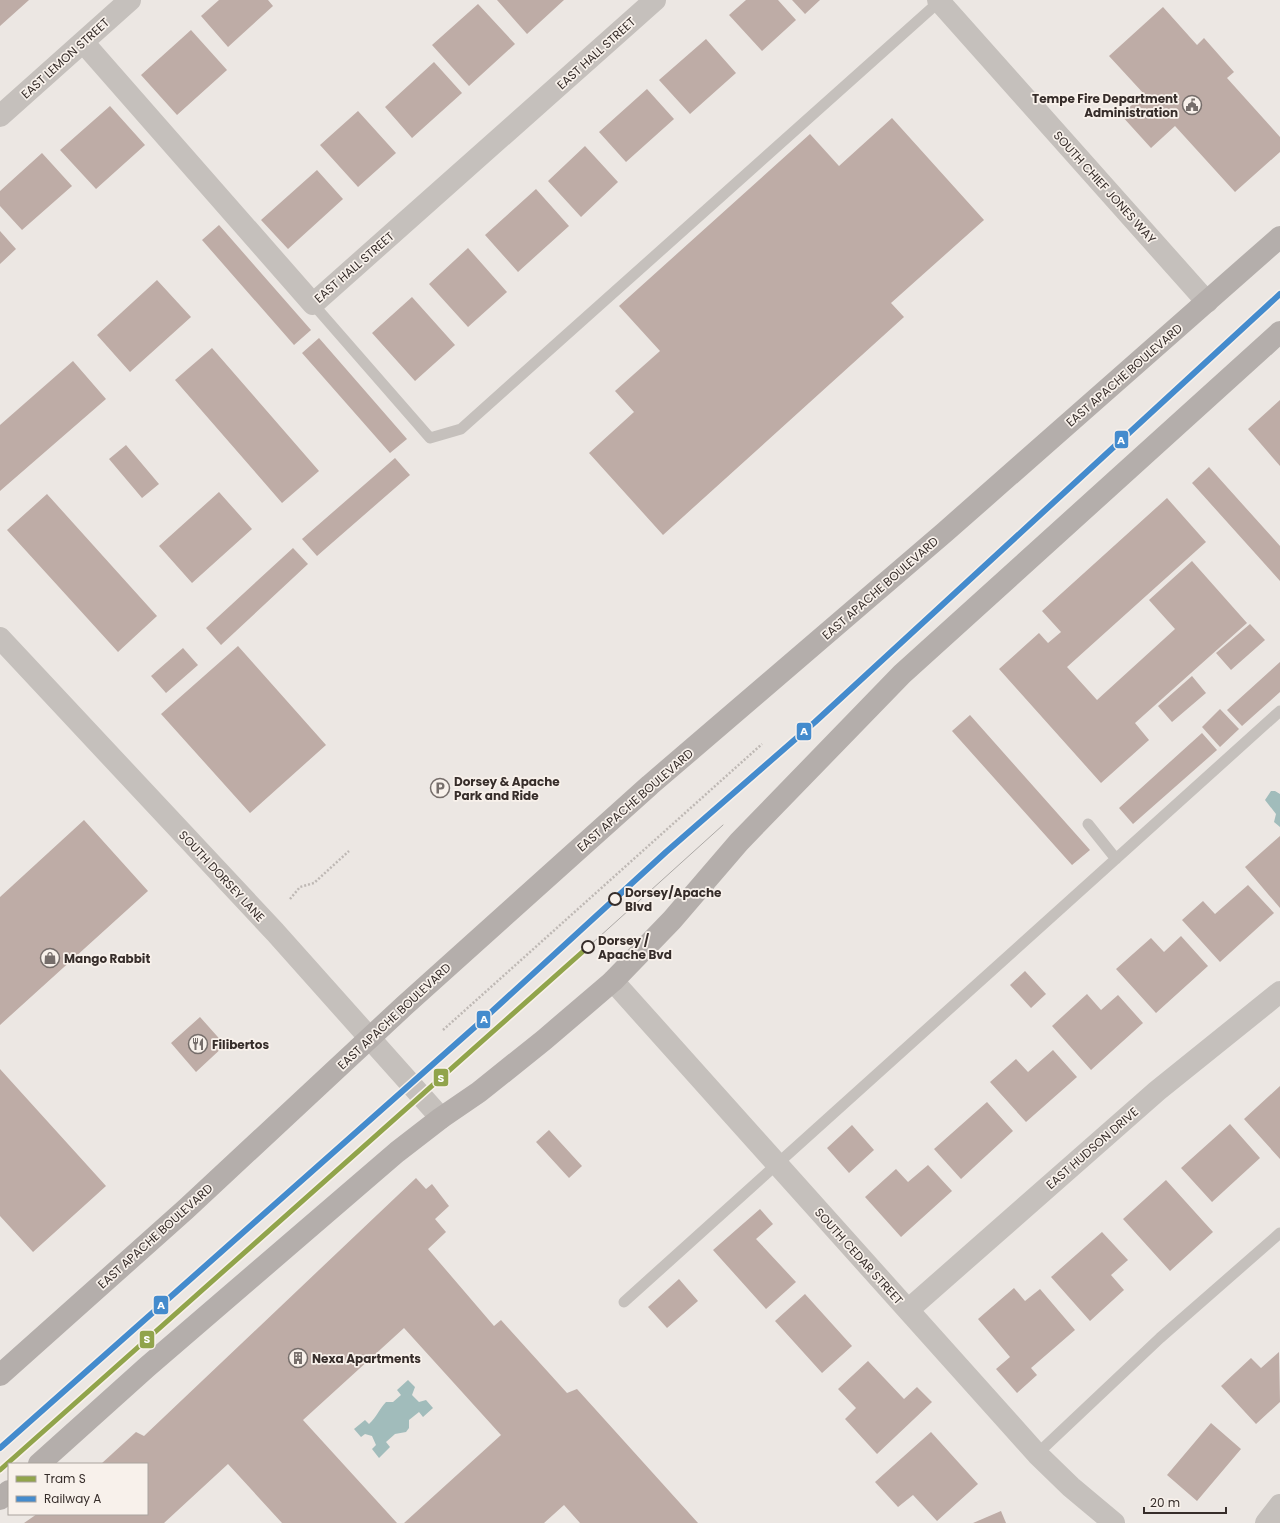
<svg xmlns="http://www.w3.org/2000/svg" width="1280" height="1523" viewBox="0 0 1280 1523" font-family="Poppins,sans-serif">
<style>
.water{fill:#a1bcbb}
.building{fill:#beaca6}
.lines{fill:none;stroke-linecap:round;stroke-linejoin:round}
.path{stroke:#beb8b4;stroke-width:2.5;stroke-dasharray:2 2;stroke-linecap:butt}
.service{stroke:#c5c0bc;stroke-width:11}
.minor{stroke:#c5c0bc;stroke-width:22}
.tertiary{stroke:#c5c0bc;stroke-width:22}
.primary{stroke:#b4aeab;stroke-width:22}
.tram{stroke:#ada9a6;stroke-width:1}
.rail-1-casing{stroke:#f8f1eb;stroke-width:9}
.rail-1{stroke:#448bcd;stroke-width:6}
.tram-1-casing{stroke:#f8f1eb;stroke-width:8}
.tram-1{stroke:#91a44b;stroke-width:5}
.stop-dot{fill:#f8f1eb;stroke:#362d2a;stroke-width:2}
.labels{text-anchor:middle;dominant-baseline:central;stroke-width:3.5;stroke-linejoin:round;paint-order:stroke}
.street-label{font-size:12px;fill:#362d2a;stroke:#f8f1eb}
.poi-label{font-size:12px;font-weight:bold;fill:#362d2a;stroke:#f8f1eb;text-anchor:start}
.stop-label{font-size:12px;font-weight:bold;fill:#362d2a;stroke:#f8f1eb;text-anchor:start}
.line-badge{stroke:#f8f1eb;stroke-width:1.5}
.badge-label{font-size:11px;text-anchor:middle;font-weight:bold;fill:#fff}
</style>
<rect width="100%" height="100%" fill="#ece7e3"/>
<path class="water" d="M1271,791H1275L1280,794V827L1274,822L1276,814L1265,800Z
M408,1380L415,1387L412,1395L419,1402L426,1400L433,1408L423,1417L419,1412L409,1420V1428L406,1432L395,1434L386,1442L390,1447L379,1458L372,1449L376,1445L372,1436L365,1434L361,1437L354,1429L365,1420L369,1424C377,1417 379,1409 386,1402H393L401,1395L397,1390Z"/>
<path class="building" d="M0,0H29L0,26Z
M219,0H268L273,6L228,47L201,16Z
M497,0H564L527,34Z
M746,0H778L796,20L762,51L729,15Z
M792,0H820L805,14Z
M478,4L515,44L469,86L432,45Z
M1163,7L1197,45L1204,38L1234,72L1227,78L1280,137V152L1235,192L1175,126L1151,148L1121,115L1144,94L1109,56Z
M191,30L227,70L177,115L141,75Z
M706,39L736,73L690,114L659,80Z
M434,62L462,93L412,138L385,107Z
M647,89L674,119L626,162L599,132Z
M110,106L145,145L96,189L60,150Z
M358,111L396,153L358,187L320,145Z
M892,118L984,220L891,303L904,317L663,535L589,453L634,412L615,391L660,351L619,306L810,134L839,166Z
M585,146L618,182L581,217L548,181Z
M42,153L72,186L22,230L0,206V191Z
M317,170L343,199L288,249L261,220Z
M536,189L569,226L518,272L485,235Z
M219,225L311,330L294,345L202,240Z
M0,231L16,249L0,264Z
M468,248L507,292L468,327L429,284Z
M157,280L191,317L130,372L97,335Z
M412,297L455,345L415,381L372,333Z
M319,338L407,439L390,453L302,353Z
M212,348L319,471L282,503L175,380Z
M73,361L106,399L0,491V425Z
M1280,400V466L1248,429Z
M126,445L159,484L142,498L109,459Z
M395,458L410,475L317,556L302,539Z
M1209,467L1280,546V581L1192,483Z
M219,492L252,529L192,583L159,546Z
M47,494L157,616L118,652L7,530Z
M1167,498L1206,542L1067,667L1097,700L1175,629L1149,600L1192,561L1247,623L1135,723L1149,740L1101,783L999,669L1039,633L1048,643L1061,632L1042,611Z
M293,548L308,564L221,645L206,628Z
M1250,624L1265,640L1231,670L1216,653Z
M238,646L326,745L250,813L161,714Z
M183,648L198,665L166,693L151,676Z
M1280,662V692L1242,726L1227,710Z
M1192,676L1206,693L1172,722L1158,706Z
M1220,709L1239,729L1220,747L1202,727Z
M970,715L1090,850L1072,865L952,731Z
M1202,733L1217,750L1133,824L1119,808Z
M84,820L148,891L0,1025V897Z
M1280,836V908L1245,867Z
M1248,885L1274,913L1220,962L1182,920L1203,901L1215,914Z
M1181,936L1208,966L1156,1013L1116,969L1151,938L1164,952Z
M1025,971L1046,994L1031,1008L1010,985Z
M1087,994L1101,1010L1118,995L1143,1023L1091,1070L1052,1026Z
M200,1017L225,1045L196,1072L171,1043Z
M1053,1050L1077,1077L1026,1122L990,1082L1016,1059L1028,1072Z
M0,1069L106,1186L33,1252L0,1216Z
M1280,1086V1159L1244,1119Z
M987,1102L1013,1131L961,1179L934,1149Z
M1230,1124L1260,1158L1212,1202L1181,1168Z
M852,1125L874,1150L849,1173L827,1148Z
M549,1130L582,1166L569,1178L536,1142Z
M928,1165L952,1191L901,1237L865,1197L896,1169L908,1182Z
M416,1178L426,1189L432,1184L449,1206L435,1219L446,1232L428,1249L494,1326L501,1320L567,1393L577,1389L698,1523H580L564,1505L544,1523H404L501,1435L404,1328L303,1420L397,1523H282L228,1464L164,1523H24L37,1514H147V1464H101L136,1432L144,1436Z
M1166,1180L1213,1232L1170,1271L1123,1219Z
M760,1209L773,1224L756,1239L796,1282L766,1309L713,1250Z
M1102,1232L1128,1260L1111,1275L1124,1290L1090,1321L1051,1277Z
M679,1279L698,1301L667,1328L648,1307Z
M1014,1288L1025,1301L1040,1289L1075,1330L1031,1368L1037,1375L1017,1393L996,1369L1010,1357L978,1319Z
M805,1294L852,1346L822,1373L775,1321Z
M1279,1352L1280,1402L1256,1424L1221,1386L1251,1358L1261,1368Z
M868,1361L904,1399L917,1387L932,1402L877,1454L845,1419L856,1408L838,1389Z
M1211,1423L1241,1449L1197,1501L1167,1475Z
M931,1432L978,1484L937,1521L913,1495L898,1507L875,1482Z
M1001,1511L1006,1523H973Z"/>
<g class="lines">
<path class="path" d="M290,899L300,887L314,883L349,851
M443,1030L762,744"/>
<path class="service" d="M313,304L430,438L461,429L941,0
M1088,824L1116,859
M624,1302L1280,711
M1037,1454L1160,1338L1280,1233"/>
<path class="minor" d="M938,0L1207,302
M83,42L313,304L655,0
M0,116L130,0
M613,981L1037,1454L1071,1487L1114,1523
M908,1310L1157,1091L1280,992
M1266,1523L1280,1505"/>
<path class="tertiary" d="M0,638L275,932L441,1118"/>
<path class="primary" d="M0,1375L186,1209L404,1006L650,785L945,532L1280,237
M39,1464L147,1367L397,1152L441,1118L479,1092L544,1040L613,981L672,920L739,842L902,674L1280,332
M0,1499L9,1491"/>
<path class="tram" d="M588,947L723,825"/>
<defs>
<path id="rail-1" d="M0,1448L476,1026L666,852L815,722L1280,294"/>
</defs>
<use href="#rail-1" class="rail-1-casing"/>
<use href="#rail-1" class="rail-1"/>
<defs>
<path id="tram-1" d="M0,1470L588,947"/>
</defs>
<use href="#tram-1" class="tram-1-casing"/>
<use href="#tram-1" class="tram-1"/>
</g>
<defs>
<symbol id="civic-ring" viewBox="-11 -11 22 22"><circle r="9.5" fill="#f8f1eb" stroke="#766e6b" stroke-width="1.5"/><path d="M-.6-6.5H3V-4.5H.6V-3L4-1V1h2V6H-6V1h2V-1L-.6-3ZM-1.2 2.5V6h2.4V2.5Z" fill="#766e6b"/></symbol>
<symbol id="parking-ring" viewBox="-11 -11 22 22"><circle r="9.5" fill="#f8f1eb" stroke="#766e6b" stroke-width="1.5"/><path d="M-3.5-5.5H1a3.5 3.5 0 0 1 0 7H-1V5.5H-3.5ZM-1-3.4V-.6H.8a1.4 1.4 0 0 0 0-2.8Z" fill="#766e6b"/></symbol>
<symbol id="shop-ring" viewBox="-11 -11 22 22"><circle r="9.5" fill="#f8f1eb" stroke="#766e6b" stroke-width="1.5"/><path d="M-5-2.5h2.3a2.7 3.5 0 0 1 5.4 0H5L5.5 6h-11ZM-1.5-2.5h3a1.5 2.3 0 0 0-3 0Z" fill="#766e6b"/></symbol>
<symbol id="restaurant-ring" viewBox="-11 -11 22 22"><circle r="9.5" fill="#f8f1eb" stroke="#766e6b" stroke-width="1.5"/><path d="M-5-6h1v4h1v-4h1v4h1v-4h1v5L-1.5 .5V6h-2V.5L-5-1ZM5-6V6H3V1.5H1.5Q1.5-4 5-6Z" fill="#766e6b"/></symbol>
<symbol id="building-ring" viewBox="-11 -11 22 22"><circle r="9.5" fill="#f8f1eb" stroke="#766e6b" stroke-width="1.5"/><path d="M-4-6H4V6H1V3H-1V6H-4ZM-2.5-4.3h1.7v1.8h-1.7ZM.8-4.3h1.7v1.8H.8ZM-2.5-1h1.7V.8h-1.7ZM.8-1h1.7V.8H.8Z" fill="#766e6b"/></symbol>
</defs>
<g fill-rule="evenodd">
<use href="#civic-ring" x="1181" y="94" width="22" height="22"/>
<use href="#parking-ring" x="429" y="777" width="22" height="22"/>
<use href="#shop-ring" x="39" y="947" width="22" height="22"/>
<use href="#restaurant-ring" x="187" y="1033" width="22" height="22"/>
<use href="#building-ring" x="287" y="1347" width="22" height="22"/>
</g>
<g class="stop-dot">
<circle cx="615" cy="899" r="6"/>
<circle cx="588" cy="947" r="6"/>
</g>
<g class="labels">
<g class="street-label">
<text transform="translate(596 53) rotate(-42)">EAST HALL STREET</text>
<text transform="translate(65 58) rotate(-42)">EAST LEMON STREET</text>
<text transform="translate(1105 187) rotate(48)">SOUTH CHIEF JONES WAY</text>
<text transform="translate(354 267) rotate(-41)">EAST HALL STREET</text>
<text transform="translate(1124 375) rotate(-41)">EAST APACHE BOULEVARD</text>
<text transform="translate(880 588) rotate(-41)">EAST APACHE BOULEVARD</text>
<text transform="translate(635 800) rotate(-41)">EAST APACHE BOULEVARD</text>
<text transform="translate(222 876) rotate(47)">SOUTH DORSEY LANE</text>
<text transform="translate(394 1016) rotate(-43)">EAST APACHE BOULEVARD</text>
<text transform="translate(1092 1148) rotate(-41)">EAST HUDSON DRIVE</text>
<text transform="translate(155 1236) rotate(-42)">EAST APACHE BOULEVARD</text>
<text transform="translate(859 1256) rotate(48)">SOUTH CEDAR STREET</text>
</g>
<g class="poi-label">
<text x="1178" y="98" text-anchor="end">Tempe Fire Department<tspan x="1178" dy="14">Administration</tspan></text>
<text x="454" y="781">Dorsey &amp; Apache<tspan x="454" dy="14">Park and Ride</tspan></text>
<text x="64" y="958">Mango Rabbit</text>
<text x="212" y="1044">Filibertos</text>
<text x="312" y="1358">Nexa Apartments</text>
</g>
<g class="stop-label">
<text x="625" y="892">Dorsey/Apache<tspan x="625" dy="14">Blvd</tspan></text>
<text x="598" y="940">Dorsey /<tspan x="598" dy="14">Apache Bvd</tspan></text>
</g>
</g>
<g class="line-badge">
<rect x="1114" y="430" width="15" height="19" rx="4" fill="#448bcd"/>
<rect x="796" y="722" width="16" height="19" rx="4" fill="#448bcd"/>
<rect x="476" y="1010" width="15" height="19" rx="4" fill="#448bcd"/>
<rect x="433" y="1068" width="16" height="19" rx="4" fill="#91a44b"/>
<rect x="153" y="1295" width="16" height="20" rx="4" fill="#448bcd"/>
<rect x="139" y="1330" width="16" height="19" rx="4" fill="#91a44b"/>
</g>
<g class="badge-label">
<text x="1121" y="444">A</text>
<text x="804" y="735">A</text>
<text x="484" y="1023">A</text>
<text x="441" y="1082">S</text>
<text x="161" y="1309">A</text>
<text x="147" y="1343">S</text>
</g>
<rect x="8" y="1463" width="140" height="52" fill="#f8f1eb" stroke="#aaa39e"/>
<rect x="16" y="1476" width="20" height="6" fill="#91a44b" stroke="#aaa39e"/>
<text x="44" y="1483" font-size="12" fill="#362d2a">Tram S</text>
<rect x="16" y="1496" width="20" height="6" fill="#448bcd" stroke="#aaa39e"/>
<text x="44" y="1503" font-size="12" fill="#362d2a">Railway A</text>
<path d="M1144 1507v6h82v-6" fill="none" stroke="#362d2a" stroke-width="2"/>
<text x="1150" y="1507" font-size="12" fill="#362d2a" stroke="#f8f1eb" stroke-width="3" paint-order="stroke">20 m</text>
</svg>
